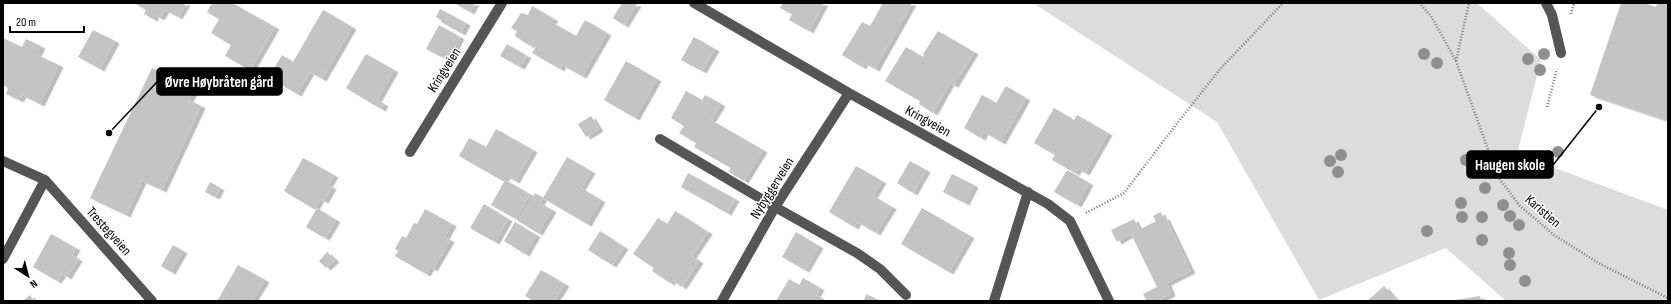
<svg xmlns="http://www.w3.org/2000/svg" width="1671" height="304" viewBox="0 0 1671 304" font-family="'Sofia Sans Condensed',sans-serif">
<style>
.green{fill:#dcdcdc}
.building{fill:#c4c4c4;filter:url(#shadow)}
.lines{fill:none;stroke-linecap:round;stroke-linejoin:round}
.path{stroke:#777;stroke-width:2.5;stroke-dasharray:1 2;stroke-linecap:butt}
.minor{stroke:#555;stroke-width:10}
.tree{fill:#8f8f8f}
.labels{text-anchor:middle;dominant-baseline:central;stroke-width:3;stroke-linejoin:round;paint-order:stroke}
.street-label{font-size:14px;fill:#000;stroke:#fff}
.leader{fill:none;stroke:#000;stroke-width:1.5}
.callout-dot{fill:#000;stroke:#fff;stroke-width:1.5}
.callout{fill:#000;stroke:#000;stroke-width:1.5}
.callout-label{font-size:15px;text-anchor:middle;font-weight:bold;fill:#fff}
</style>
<defs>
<filter id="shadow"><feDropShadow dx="4.5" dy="2.5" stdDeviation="0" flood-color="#0004"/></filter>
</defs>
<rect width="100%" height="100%" fill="#fff"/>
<path class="green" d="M1033,3H1477L1541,60L1517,154L1668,210V301H1506L1446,248L1319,300L1217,122Z"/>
<path class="building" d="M134,3H186L178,17L165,10L160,18L155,15L153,19L144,14L146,10Z
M212,3H232L275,27L250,70L225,56L231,45L211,33L219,19L207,12Z
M454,3H475L470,12Z
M622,3L637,4L624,25L613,18Z
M783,3H824L809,31L789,20L792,14L780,8Z
M883,3H912L875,69L864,63L862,67L842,55L862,22L870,26Z
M1621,3H1644L1656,7L1657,3H1668V121L1590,95Z
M532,6L554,19L551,22L576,36L585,20L607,33L582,76L562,65L560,69L532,53L536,47L531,44L530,46L515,36L517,31L511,28L521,13L528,15Z
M440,9L466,23L461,33L441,22L442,21L436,17Z
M323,10L352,27L322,79L310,72L297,94L269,77L282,55L293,62Z
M439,25L460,37L448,60L426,49Z
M93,30L115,41L100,69L78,57Z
M938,31L974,52L954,85L950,83L933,113L919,104L920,101L885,81L906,47L923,57L924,55L923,54Z
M694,37L715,49L702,71L681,60Z
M3,38L22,47L26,39L41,46L37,55L59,65L40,104L22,95L19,100L6,94L8,88L3,85Z
M507,44L527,56L520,67L500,56Z
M366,54L394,70L377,100L384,104L381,109L346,88Z
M626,61L657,79L635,118L604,100Z
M152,68L187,84L186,86L194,90L189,100L201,106L162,190L142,181L126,215L90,198Z
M1006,86L1026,98L1001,142L984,132L981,138L964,128L982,95L996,103Z
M686,91L702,100L705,95L721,104L711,120L763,150L744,181L729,172L731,168L694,147L696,143L679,133L684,126L671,118Z
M1054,108L1074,120L1077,115L1108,133L1085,173L1078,169L1075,173L1052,160L1055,155L1034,143Z
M591,116L599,129L586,137L578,124Z
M496,129L533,150L515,181L506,176L503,181L459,156L469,138L486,147Z
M567,157L591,171L581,188L601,200L587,224L543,198Z
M303,158L334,175L328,185L332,187L324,201L320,199L314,209L284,191Z
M910,161L926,170L913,193L897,183Z
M856,166L882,181L873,196L892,207L876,233L857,222L854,227L829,212Z
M1067,170L1089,183L1077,205L1054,192Z
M688,173L735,199L727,213L681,187Z
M952,174L974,185L965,203L943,192Z
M505,180L530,194L516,219L491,205Z
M210,182L220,188L215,197L205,192Z
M535,193L543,198L540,203L552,210L538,233L518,221Z
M484,204L508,219L495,242L470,228Z
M317,208L336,220L325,238L306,227Z
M922,208L970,236L949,272L901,244Z
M425,209L452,224L445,237L450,240L433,269L430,267L426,274L395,256L398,251L395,249L402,236L406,238L414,223L417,224Z
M675,211L708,232L692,256L699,261L682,287L672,280L670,283L652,271L654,268L633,254L658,218L667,224Z
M1161,212L1163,218L1165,217L1191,271L1167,283L1171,294L1157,301H1147L1143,294L1157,287L1131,234L1117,242L1111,230L1134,219L1139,230L1156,221L1153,216Z
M515,222L536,235L525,254L504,241Z
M600,231L624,247L612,265L588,250Z
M796,232L819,246L805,270L782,257Z
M51,234L76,248L72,255L78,259L67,277L62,274L57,281L33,267Z
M173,245L183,251L171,272L161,266Z
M327,252L335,260L326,268L319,261Z
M238,265L265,280L252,301H217Z
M541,270L565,284L554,301H534L525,296Z
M803,278L820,288L816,295L826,301H776L789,279L799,285Z
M1384,286L1397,301H1367Z
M867,294L879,301H863Z
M30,295L34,301H23Z
M1480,296L1481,301H1455V300Z"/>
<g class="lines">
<path class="path" d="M1419,3L1431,16L1456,61L1498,177L1520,206L1554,235L1600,264L1668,298
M1571,14L1574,3
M1456,61L1469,3
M1547,107L1557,69
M1086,213L1124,193L1175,126L1221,68L1283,3"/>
<path class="minor" d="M694,3L849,93L1048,204L1070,221L1109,301
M1546,3L1552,15L1561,53
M660,139L775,207L857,253L880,269L906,295
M410,152L502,3
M3,161L45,180L3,259
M45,180L152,301
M722,301L775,207L849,93
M994,301L1028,192"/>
</g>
<g class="tree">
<circle cx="1424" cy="54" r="6"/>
<circle cx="1544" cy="54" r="6"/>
<circle cx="1528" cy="59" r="6"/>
<circle cx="1437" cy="63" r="6"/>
<circle cx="1540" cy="70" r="6"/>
<circle cx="1558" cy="152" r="6"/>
<circle cx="1341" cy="155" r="6"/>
<circle cx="1466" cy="160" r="6"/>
<circle cx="1330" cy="161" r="6"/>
<circle cx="1338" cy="172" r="6"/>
<circle cx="1485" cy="188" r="6"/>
<circle cx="1461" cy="203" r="6"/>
<circle cx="1503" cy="205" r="6"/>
<circle cx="1510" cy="216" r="6"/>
<circle cx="1462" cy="217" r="6"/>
<circle cx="1482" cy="217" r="6"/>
<circle cx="1519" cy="225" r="6"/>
<circle cx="1427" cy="231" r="6"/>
<circle cx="1482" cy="240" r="6"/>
<circle cx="1509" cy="253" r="6"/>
<circle cx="1510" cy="265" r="6"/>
<circle cx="1525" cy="281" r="6"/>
</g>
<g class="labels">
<g class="street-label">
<text transform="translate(444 70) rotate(-58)">Kringveien</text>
<text transform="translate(928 121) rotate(29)">Kringveien</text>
<text transform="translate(772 188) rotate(-58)">Nybyggerveien</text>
<text transform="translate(1543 211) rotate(41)">Karistien</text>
<text transform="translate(109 231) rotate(48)">Trestegveien</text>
</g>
</g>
<path class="leader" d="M109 133L157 82M1599 107L1553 165"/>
<g class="callout-dot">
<circle cx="109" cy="133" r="4"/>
<circle cx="1599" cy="107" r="4"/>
</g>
<g class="callout">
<rect x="157" y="68" width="125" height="27" rx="4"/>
<rect x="1467" y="151" width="86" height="27" rx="4"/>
</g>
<g class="callout-label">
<text x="219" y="87">Øvre Høybråten gård</text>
<text x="1510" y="170">Haugen skole</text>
</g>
<rect width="1671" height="304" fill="none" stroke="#000000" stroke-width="8"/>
<g transform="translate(28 276) rotate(144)" stroke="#ffffff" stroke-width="3" paint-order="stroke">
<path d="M0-3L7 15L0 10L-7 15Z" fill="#000000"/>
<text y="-6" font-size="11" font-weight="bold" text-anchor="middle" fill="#000000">N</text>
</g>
<path d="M10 26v6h74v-6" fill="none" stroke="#000000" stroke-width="2"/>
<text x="16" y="26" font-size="12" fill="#000000" stroke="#ffffff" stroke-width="3" paint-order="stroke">20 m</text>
</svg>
